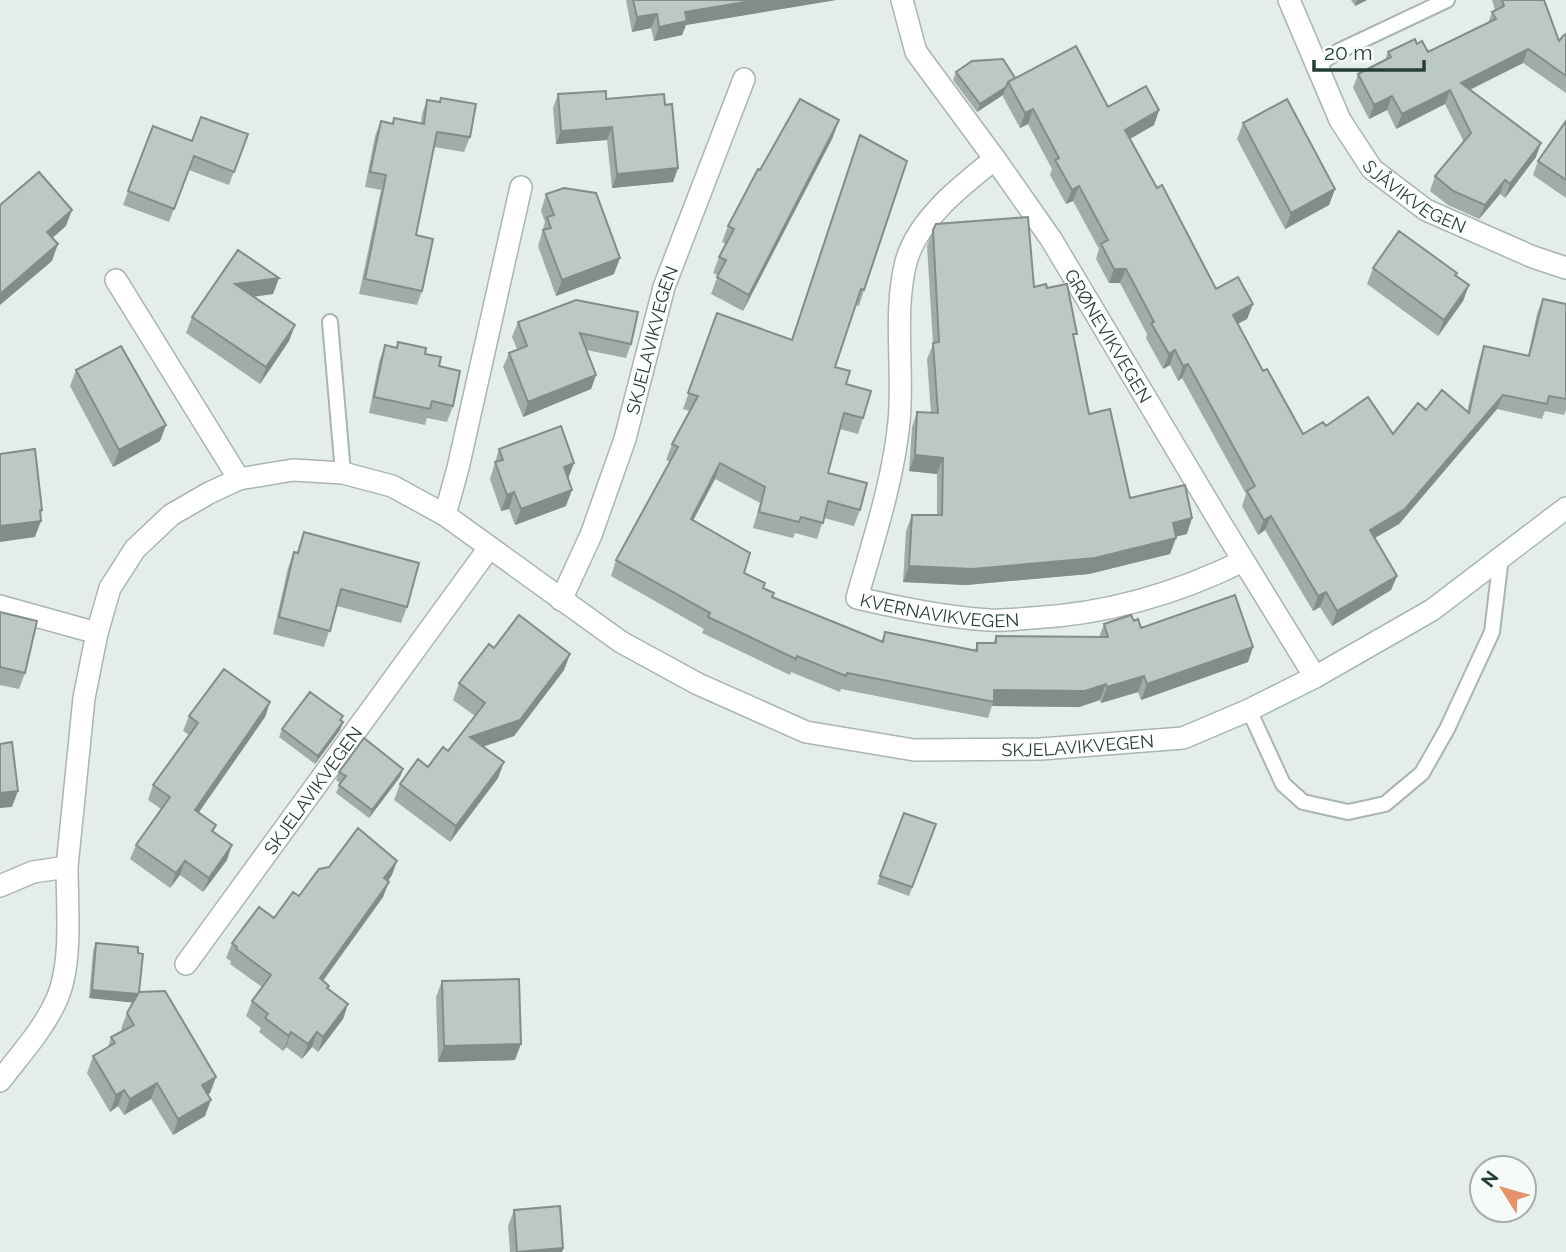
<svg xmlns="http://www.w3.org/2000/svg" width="1566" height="1252" viewBox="0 0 1566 1252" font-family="Raleway,sans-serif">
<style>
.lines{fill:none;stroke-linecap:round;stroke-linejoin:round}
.lane-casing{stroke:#a8b5b1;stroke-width:18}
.street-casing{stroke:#a8b5b1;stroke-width:24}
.secondary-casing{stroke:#a5b8b3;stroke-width:24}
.lane{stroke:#fff;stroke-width:14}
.street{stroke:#fff;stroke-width:21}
.secondary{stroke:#fff;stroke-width:21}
.wall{fill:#a1aca9}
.shaded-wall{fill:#838c89}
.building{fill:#bbc8c4;stroke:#838c89;stroke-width:2}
.labels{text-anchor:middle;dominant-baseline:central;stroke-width:6;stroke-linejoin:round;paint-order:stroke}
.street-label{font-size:18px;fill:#263e39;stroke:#f6faf8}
</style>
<rect width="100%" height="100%" fill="#e5edea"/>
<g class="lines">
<defs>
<path id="lane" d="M1317,65L1339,51L1447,0
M330,322L343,473
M1249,710L1283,784L1303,802L1348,812L1385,804L1422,773L1447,729L1492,632L1501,557"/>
<g id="street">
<path id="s1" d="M902,0L916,52L995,159L1051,239L1221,524L1315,677"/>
<path id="s2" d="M1289,0L1340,120L1372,169L1426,210L1533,257L1566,268"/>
<path id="s3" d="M995,159C962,185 917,220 906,262C893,312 904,370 899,422C893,482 873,541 857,598C901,608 944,617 989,620C1003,621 1018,619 1032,618C1106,614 1176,594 1243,561"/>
<path d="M116,280L239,479"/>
<path d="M445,515L458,468L521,187"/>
<path id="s4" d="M561,600L591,535L625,439L664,287L744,79"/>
<path d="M0,606L97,633"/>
<path id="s5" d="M67,867L84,698L97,633L110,588L135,549L171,515L209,493L239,479L293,470L343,473L392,486L445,515L621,642L698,684L806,732L914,750L1041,749L1183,738L1249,710"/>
<path d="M0,886L33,872L67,867C67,907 73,965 56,1001C43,1030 19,1056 0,1081"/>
<path id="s6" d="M186,964L489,548"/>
</g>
<path id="secondary" d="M1249,710L1315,677L1432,610L1566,508"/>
</defs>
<use href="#lane" class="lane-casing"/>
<use href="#street" class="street-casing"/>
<use href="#secondary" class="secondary-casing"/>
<use href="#lane" class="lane"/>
<use href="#street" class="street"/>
<use href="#secondary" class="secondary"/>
</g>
<path class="wall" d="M626,0H836L686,25L682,35L654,41L651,28L632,32Z
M1351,0H1367L1355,6Z
M1492,0H1544L1559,41L1566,34V93L1523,63L1470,90L1536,157L1505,198L1500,194L1479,219L1448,205L1430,191L1435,176L1464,142L1445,104L1396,129L1387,110L1369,119L1353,88L1358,74L1385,60L1388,52L1417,44L1428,52L1488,23L1492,12L1495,10Z
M956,72L1015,78L1108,107L1159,110L1154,125L1130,139L1157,188L1216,289L1253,304L1247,319L1238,324L1263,371L1303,434L1326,426L1393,434L1426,410L1467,412L1479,361L1484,346L1528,356L1537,314L1543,299L1566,304V410L1564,415L1545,411L1542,419L1497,409L1399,524L1375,538L1397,576L1391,590L1332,626L1320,607L1313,611L1265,530L1258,535L1242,506L1246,494L1182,378L1178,381L1170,365L1163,369L1146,338L1147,334L1120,283H1109L1096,259L1099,249L1073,201L1066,204L1050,175L1052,169L1028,124L1020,128L1003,97V95L977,112L953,80Z
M558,94L606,99L678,168L673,182L612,188L607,140L556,144L553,108Z
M441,98L470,137L464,152L434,147L416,235L422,291L417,305L359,294L381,190L365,187L375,136L381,121L392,123L394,118L421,123L422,114L427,100L440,102Z
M1566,121V198L1533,175L1538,161Z
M1243,123L1335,189L1329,205L1285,229L1237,139Z
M248,134L229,185L189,170L169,222L123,205L128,191L192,141Z
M833,137L743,311L711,294L718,275L713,273L719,257L726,244L722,242L728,226L760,170Z
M854,151L864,290L859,306L855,305L835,367L846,384L863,418L858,434L840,429L828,473L860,510L854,526L824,518L817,539L795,533L793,538L753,528L760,503L715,479L693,521L744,573L764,588L772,598L881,642L885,632L975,650L977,643H993L996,636L1099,637L1104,624L1134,621L1141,628L1253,647L1248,662L1141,700L1138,692L1101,703L1100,700L1079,707L992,706L988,718L841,689L840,692L791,672L790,675L702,633L704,629L611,576L616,560L670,462L666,460L672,444L690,411L683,409L717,313L792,340Z
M546,194L614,274L556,296L538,246L545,222L541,211Z
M933,230L1034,287L1047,288L1074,342L1089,414L1130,498L1187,534L1176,536V538L1170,554L1089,574L966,585L903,582L906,531L912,515H937V474L909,471L912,427L917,412L931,413L927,359L933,344L927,246Z
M1373,268L1455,276L1469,285L1463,301L1438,336L1367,284Z
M279,278L273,294L253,297L295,325L289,341L260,384L186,333L192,317Z
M576,300L631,344L626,358L586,350L596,375L591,389L523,417L503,367L509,353L517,349L512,337L518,322Z
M398,342L425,354L439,366L453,406L447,422L427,418L425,425L369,413L379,362L385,345L396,348Z
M76,370L166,425L160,441L113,467L70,386Z
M499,449L568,479L566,506L515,525L509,509L501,511L490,479Z
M304,532L407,607L401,623L337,606L324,647L273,634L288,568L294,552L297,553Z
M0,612L25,673L19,689L0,685Z
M494,648L570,654L564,670L514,736L483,747L504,762L498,778L450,842L394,800L400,784L428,767L448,751L475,716L453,700L459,683Z
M270,702L265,717L199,812L216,825L214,831L227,860L203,892L180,875L170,888L130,859L136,845L161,809L148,800L153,785L189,735L183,731L189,716Z
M343,722L340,730L315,764L279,737L282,729Z
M403,769L400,777L369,818L336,793L340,783L336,780L339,772Z
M904,813L936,824L909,896L877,884Z
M392,875L388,881L383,897L323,981L329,986L328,989L348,1004L343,1019L318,1052L312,1047L302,1059L286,1047L283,1051L259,1032L261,1028L246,1016L252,1001L262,987L230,964L231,961L226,958L232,943L274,918L299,896Z
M96,943L138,953L139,992L216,1077L210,1093L208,1094L205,1116L173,1135L151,1099L124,1115L118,1106L110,1112L87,1073L93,1056L108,1047L111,1037L123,1031L121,1029L127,1013L133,1002L89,998L93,951Z
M442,981L515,1060L438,1062L436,997Z
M514,1210L563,1248L562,1252H510L508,1226Z"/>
<path class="shaded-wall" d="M757,0H836L686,25L682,35L654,41L659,27L685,12Z
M1357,0H1367L1355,6Z
M657,14L651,28L632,32L637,17Z
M1528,49L1523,63L1455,97L1461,83Z
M1006,87L1003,95L977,112L980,104Z
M1450,90L1445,104L1396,129L1402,114Z
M1392,96L1387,110L1369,119L1374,105Z
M1033,109L1028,124L1020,128L1025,113Z
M1159,110L1154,125L1119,145L1125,130Z
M839,120L833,137L743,311L749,295Z
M612,127L607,140L556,144L561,131Z
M1541,143L1536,157L1505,198L1510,184Z
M678,168L673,182L612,188L617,174Z
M1505,180L1500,194L1479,219L1485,205Z
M1079,186L1073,201L1066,204L1072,190Z
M1335,189L1329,205L1285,229L1291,213Z
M72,210L66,226L41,248L47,232Z
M58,244L52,261L0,305V294Z
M620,258L614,274L556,296L562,280Z
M1114,269H1126L1120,283H1109Z
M279,278L273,294L229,300L235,284Z
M1469,285L1463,301L1438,336L1444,320Z
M1253,304L1247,319L1227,329L1233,315Z
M295,325L289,341L260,384L266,367Z
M1175,350L1170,365L1163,369L1169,354Z
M1188,364L1182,378L1178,381L1183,366Z
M596,375L591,389L523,417L528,402Z
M1503,395L1497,409L1399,524L1364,544L1370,530Z
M166,425L160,441L113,467L119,450Z
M915,455L943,458L937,474L909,471Z
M574,463L568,479L564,467Z
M720,463L715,479L685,535L691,519Z
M572,490L566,506L515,525L521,509Z
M514,492L509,509L501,511L507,495Z
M40,510H42L38,522L41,521L35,537L0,542V526Z
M1271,516L1265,530L1258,535L1264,520Z
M1192,518L1187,534L1167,539L1173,523Z
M1176,538L1170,554L1089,574L966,585L903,582L909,566Z
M1397,576L1391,590L1332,626L1337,611Z
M1326,592L1320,607L1313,611L1318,596Z
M1253,647L1248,662L1141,700L1147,684Z
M570,654L564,670L514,736L464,753L470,737Z
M1144,676L1138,692L1101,703L1107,687Z
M1106,684L1100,700L1079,707L992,706L994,702V690Z
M270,702L265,717L190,825L195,810Z
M343,722L340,730L315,764L318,756Z
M504,762L498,778L450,842L456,826Z
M403,769L400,777L369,818L372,810Z
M18,791L12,807L0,808V793Z
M232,845L227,860L203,892L209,878Z
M185,861L180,875L170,888L176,873Z
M397,861L392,875L379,893L384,878Z
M389,882L383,897L314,993L320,978Z
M92,990L139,994L136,1003L89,998Z
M348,1004L343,1019L318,1052L323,1037Z
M291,1032L286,1047L283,1051L289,1036Z
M317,1032L312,1047L302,1059L308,1044Z
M521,1044L515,1060L438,1062L444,1046Z
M216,1077L210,1093L196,1101L202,1085Z
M157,1083L151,1099L124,1115L130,1099Z
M124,1090L118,1106L110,1112L116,1095Z
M211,1100L205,1116L173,1135L178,1119Z
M563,1248L562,1252H517Z"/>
<path class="building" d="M633,0H757L685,12L687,21L659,27L657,14L637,17Z
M1502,0H1544L1559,41L1563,36L1566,34V76L1528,49L1461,83L1541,143L1510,184L1505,180L1485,205L1453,191L1435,176L1471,133L1450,90L1402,114L1392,96L1374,105L1358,74L1391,57L1388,52L1415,39L1417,44L1422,41L1428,52L1496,19L1492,12L1504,6Z
M1076,46L1108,107L1146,86L1159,110L1125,130L1157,188L1162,185L1216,289L1238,277L1253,304L1233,315L1263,371L1267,369L1303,434L1323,422L1326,426L1368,397L1393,434L1418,403L1426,410L1442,390L1469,413L1484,346L1529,356L1543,299L1566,304V399L1549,396L1547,404L1503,395L1405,509L1370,530L1397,576L1337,611L1326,592L1318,596L1271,516L1264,520L1247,491L1255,486L1188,364L1183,366L1175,350L1169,354L1151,323L1154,322L1126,269H1114L1101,244L1108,240L1079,186L1072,190L1055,160L1059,158L1033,109L1025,113L1008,82Z
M1003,59L1015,78L1008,82L1006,87L980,104L956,72L972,61Z
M606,91V99L664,94L665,105L672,104L678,168L617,174L612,127L561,131L558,94Z
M441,98L476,104L470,137L437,132L416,235L433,239L422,291L365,279L386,175L370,172L381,121L393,124L394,118L424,124L427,100L440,102Z
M800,99L839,120L749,295L717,277L726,260L719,257L734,229L728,226L758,169L760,170Z
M1287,99L1335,189L1291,213L1243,123Z
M201,117L248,134L234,172L194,156L174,209L128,191L153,126L192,141Z
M1566,121V180L1538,161Z
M860,135L907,161L864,290L861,289L835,367L850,371L846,384L871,391L863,418L844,413L828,473L867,483L860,510L828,501L823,523L801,517L799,522L759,512L765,487L720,463L691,519L750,553L744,573L765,583L763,588L774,593L772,597L883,642L885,632L977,651V643H996V636L1108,637L1104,624L1131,615L1134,621L1138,619L1141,628L1235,595L1253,647L1147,684L1144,676L1107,687L1106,684L1085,691L994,690V702L847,673L846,676L797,656L796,659L708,617L710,613L616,560L678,447L672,444L698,396L688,393L717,313L792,340Z
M39,172L72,210L47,232L58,244L0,294V205Z
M564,188L596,193L620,258L562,280L543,230L551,228L547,217L554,215L546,194Z
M1028,217L1034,287L1046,284L1047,288L1067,284L1077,334H1073L1089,414L1110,409L1130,498L1185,485L1192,518L1173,523L1176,538L1095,558L972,569L909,566L912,515H942L943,458L915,455L917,412L938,413L933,343L939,342L933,230L936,224Z
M1399,231L1457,273L1455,275L1469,285L1444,320L1373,268Z
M238,250L279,278L235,284L295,325L266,367L192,317Z
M576,300L638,312L631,344L580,333L596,375L528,402L509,353L527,346L518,322Z
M398,342L426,348L425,354L441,357L439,366L460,371L453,406L432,401L430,409L374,397L385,345L397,348Z
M121,346L166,425L119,450L76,370Z
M561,426L574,463L564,467L572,490L521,509L514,492L507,495L495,462L503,460L499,449Z
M35,449L42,510H40L41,521L0,526V454Z
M304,532L419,563L407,607L341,589L330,631L279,617L294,552L298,553Z
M0,612L37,621L25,673L0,667Z
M519,615L570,654L520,720L470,737L504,762L456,826L400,784L418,759L428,767L443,747L448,751L485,703L459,683L489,644L494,648Z
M224,669L270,702L195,810L216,825L212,831L232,845L209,878L185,861L176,873L136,845L170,797L153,785L198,723L189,716Z
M310,692L343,716L340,720L343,722L318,756L282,729Z
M364,738L403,769L372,810L339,785L346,776L339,772Z
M12,742L18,791L0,793V744Z
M904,813L936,824L912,887L880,876Z
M358,828L397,861L384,878L389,882L320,978L329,986L327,988L348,1004L323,1037L317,1032L308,1044L291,1032L289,1036L265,1018L268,1014L252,1001L271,975L236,949L237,947L232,943L259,907L274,918L293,892L299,896L319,869L329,867Z
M96,943L138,947V953L143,954L139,992L138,994L92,990Z
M519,979L521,1044L444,1046L442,981Z
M165,991L216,1077L202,1085L211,1100L178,1119L157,1083L130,1099L124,1090L116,1095L93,1056L115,1043L111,1037L134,1025L127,1013L139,992Z
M560,1206L563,1248L517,1252L514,1210Z"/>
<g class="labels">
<g class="street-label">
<text stroke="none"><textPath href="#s2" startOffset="240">SJÅVIKVEGEN</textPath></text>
<text stroke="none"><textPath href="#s1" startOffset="397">GRØNEVIKVEGEN</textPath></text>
<text stroke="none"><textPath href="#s4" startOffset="276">SKJELAVIKVEGEN</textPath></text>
<text stroke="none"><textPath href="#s3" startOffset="564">KVERNAVIKVEGEN</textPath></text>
<text stroke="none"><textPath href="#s5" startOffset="1368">SKJELAVIKVEGEN</textPath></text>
<text stroke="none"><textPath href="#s6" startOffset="215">SKJELAVIKVEGEN</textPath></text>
</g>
</g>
<g transform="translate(1503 1189) rotate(307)"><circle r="33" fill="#f6faf8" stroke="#a3afac" stroke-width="2"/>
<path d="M0-5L12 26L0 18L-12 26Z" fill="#e6926a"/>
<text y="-10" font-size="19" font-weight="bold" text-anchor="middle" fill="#263e39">N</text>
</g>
<path d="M1314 60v10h110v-10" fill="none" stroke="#263e39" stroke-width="3.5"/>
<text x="1324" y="60" font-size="21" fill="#263e39" stroke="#f6faf8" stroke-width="5" paint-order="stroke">20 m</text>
</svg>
